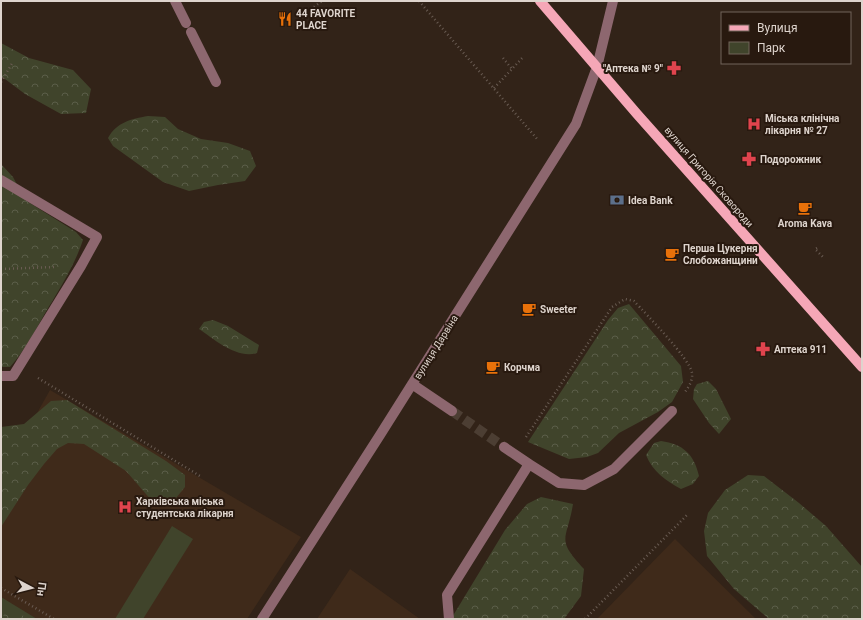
<svg xmlns="http://www.w3.org/2000/svg" width="863" height="620" viewBox="0 0 863 620" font-family="Roboto,sans-serif">
<style>
.built{fill:#3f2a1a}
.green{fill:#40442b}
.forest{fill:url(#forest-crowns)}
.lines{fill:none;stroke-linecap:round;stroke-linejoin:round}
.minor-tunnel{stroke:#4c3e33;stroke-width:10;stroke-dasharray:10 5;stroke-linecap:butt}
.path{stroke:#6a5c53;stroke-width:2.5;stroke-dasharray:1 3;stroke-linecap:butt}
.minor{stroke:#8d676f;stroke-width:10}
.major{stroke:#f5a7b7;stroke-width:10}
.labels{text-anchor:middle;dominant-baseline:central;stroke-width:4;stroke-linejoin:round;paint-order:stroke}
.poi-label{font-size:10px;font-weight:bold;fill:#ded4cd;stroke:#28190f;text-anchor:start}
.street-label{font-size:10px;fill:#ded4cd;stroke:#28190f}
</style>
<defs>
<pattern id="forest-crowns" width="20" height="18" patternUnits="userSpaceOnUse"><rect width="20" height="18" fill="#40442b"/><path d="M2 6a3 3 0 1 1 6 0M12 15a3 3 0 1 1 6 0" fill="none" stroke="#5b5e49"/></pattern>
</defs>
<rect width="100%" height="100%" fill="#322318"/>
<path class="built" d="M50,390L301,537L247,619H1V477Z
M675,539L756,619H597Z
M350,569L420,619H317Z"/>
<path class="green" d="M172,526L193,539L143,619H115Z
M1,597L37,619H1Z"/>
<path class="forest" d="M1,43L29,58L73,70L91,89L86,113L61,114L25,94L1,76Z
M148,116L165,117L178,129L201,139L228,143L250,151L256,166L245,181L218,185L189,191L163,182L113,146L108,138C117,122 131,119 148,116Z
M1,164L13,177L25,200L76,232L83,240C74,267 58,291 44,315C34,333 24,351 10,367H1Z
M629,304L681,366L683,382L672,402L658,412L619,433L598,453L587,457L569,459L528,442L608,320L618,308Z
M213,320L228,326L259,345L257,353C237,359 215,340 199,329L204,322Z
M708,381L716,389L731,419L719,434L709,423L693,399L694,389L697,384Z
M67,400L166,461L185,475V487L176,498L164,503L152,501L126,471L84,444L68,443L57,449L44,464L28,485L1,527V427L24,424L51,401Z
M661,441C683,444 694,454 699,476L693,484L681,489C665,480 653,472 646,455L654,443Z
M748,475L764,476L799,503L826,526L862,567V619H769L734,589L707,556L704,531L708,513L725,490Z
M541,497L573,504C567,541 555,538 584,569L581,596L564,619H451L505,530L527,504Z
M7,610H13L29,619H5L3,614Z"/>
<g class="lines">
<path class="minor-tunnel" d="M452,411L504,447"/>
<path class="path" d="M419,1L538,140
M314,7L322,1
M503,58L512,69L524,56
M1,82L13,62
M494,88L512,69
M817,248L815,249L824,258
M1,269L54,267
M38,378L200,476
M526,437L612,307L625,299L634,301C646,314 690,359 692,373C693,381 688,388 684,393
M1,588L54,619
M585,619L688,514"/>
<path class="minor" d="M175,1L186,23
M191,32L216,82
M1,180L97,237L81,266L13,376H1
M412,384L452,411
M504,447L529,464
M262,619L380,435L576,124L597,67L613,1
M449,619L447,595L529,464L559,483L584,485L614,469L672,411"/>
<path class="major" d="M540,1L637,114L862,367"/>
</g>
<defs>
<symbol id="restaurant-bare" viewBox="-9 -9 18 18"><path d="M-5-6h1v4h1v-4h1v4h1v-4h1v5L-1.5 .5V6h-2V.5L-5-1ZM5-6V6H3V1.5H1.5Q1.5-4 5-6Z" fill="#e8710a" stroke="#28190f" stroke-width="2.5" paint-order="stroke"/></symbol>
<symbol id="pharmacy-bare" viewBox="-9 -9 18 18"><path d="M-2-6h4v4h4v4h-4v4h-4v-4h-4v-4h4Z" fill="#e0444e" stroke="#28190f" stroke-width="2.5" paint-order="stroke"/></symbol>
<symbol id="hospital-bare" viewBox="-9 -9 18 18"><path d="M-5-5h3v3.5h4V-5h3V5h-3V1.5h-4V5h-3Z" fill="#e0444e" stroke="#28190f" stroke-width="2.5" paint-order="stroke"/></symbol>
<symbol id="bank-bare" viewBox="-9 -9 18 18"><path d="M-6-4H6V4H-6ZM0-2.3a2.3 2.3 0 1 0 0 4.6a2.3 2.3 0 1 0 0-4.6Z" fill="#5c6f8a" stroke="#28190f" stroke-width="2.5" paint-order="stroke"/></symbol>
<symbol id="cafe-bare" viewBox="-9 -9 18 18"><path d="M-5.5-4.5H6V0H3Q3 3.5 0 3.5H-2.5Q-5.5 3.5-5.5 0ZM3-3.2v2h1.7v-2ZM-6 4.5H4V6H-6Z" fill="#e8710a" stroke="#28190f" stroke-width="2.5" paint-order="stroke"/></symbol>
</defs>
<g fill-rule="evenodd">
<use href="#restaurant-bare" x="275" y="9" width="20" height="20"/>
<use href="#pharmacy-bare" x="664" y="58" width="20" height="20"/>
<use href="#hospital-bare" x="744" y="114" width="20" height="20"/>
<use href="#pharmacy-bare" x="739" y="149" width="20" height="20"/>
<use href="#bank-bare" x="607" y="190" width="20" height="20"/>
<use href="#cafe-bare" x="795" y="198" width="20" height="20"/>
<use href="#cafe-bare" x="662" y="244" width="20" height="20"/>
<use href="#cafe-bare" x="519" y="299" width="20" height="20"/>
<use href="#pharmacy-bare" x="753" y="339" width="20" height="20"/>
<use href="#cafe-bare" x="483" y="357" width="20" height="20"/>
<use href="#hospital-bare" x="115" y="497" width="20" height="20"/>
</g>
<g class="labels">
<g class="poi-label">
<text x="296" y="13">44 FAVORITE<tspan x="296" dy="12">PLACE</tspan></text>
<text x="663" y="68" text-anchor="end">"Аптека № 9"</text>
<text x="765" y="118">Міська клінічна<tspan x="765" dy="12">лікарня № 27</tspan></text>
<text x="760" y="159">Подорожник</text>
<text x="628" y="200">Idea Bank</text>
<text x="805" y="223" text-anchor="middle">Aroma Kava</text>
<text x="683" y="248">Перша Цукерня<tspan x="683" dy="12">Слобожанщини</tspan></text>
<text x="540" y="309">Sweeter</text>
<text x="774" y="349">Аптека 911</text>
<text x="504" y="367">Корчма</text>
<text x="136" y="501">Харківська міська<tspan x="136" dy="12">студентська лікарня</tspan></text>
</g>
<g class="street-label">
<text transform="translate(709 177) rotate(49)">вулиця Григорія Сковороди</text>
<text transform="translate(436 347) rotate(-58)">вулиця Дарвіна</text>
</g>
</g>
<rect width="863" height="620" fill="none" stroke="#ded4cd" stroke-width="4"/>
<rect x="721" y="12" width="130" height="52" fill="#28190f" stroke="#71645b"/>
<rect x="729" y="25" width="20" height="6" fill="#f5a7b7" stroke="#71645b"/>
<text x="757" y="32" font-size="12" fill="#ded4cd">Вулиця</text>
<rect x="729" y="42" width="20" height="12" fill="#40442b" stroke="#71645b"/>
<text x="757" y="52" font-size="12" fill="#ded4cd">Парк</text>
<g transform="translate(32 588) rotate(97)" stroke="#28190f" stroke-width="3" paint-order="stroke">
<path d="M0-3L7 15L0 10L-7 15Z" fill="#ded4cd"/>
<text y="-6" font-size="11" font-weight="bold" text-anchor="middle" fill="#ded4cd">Пн</text>
</g>
</svg>
